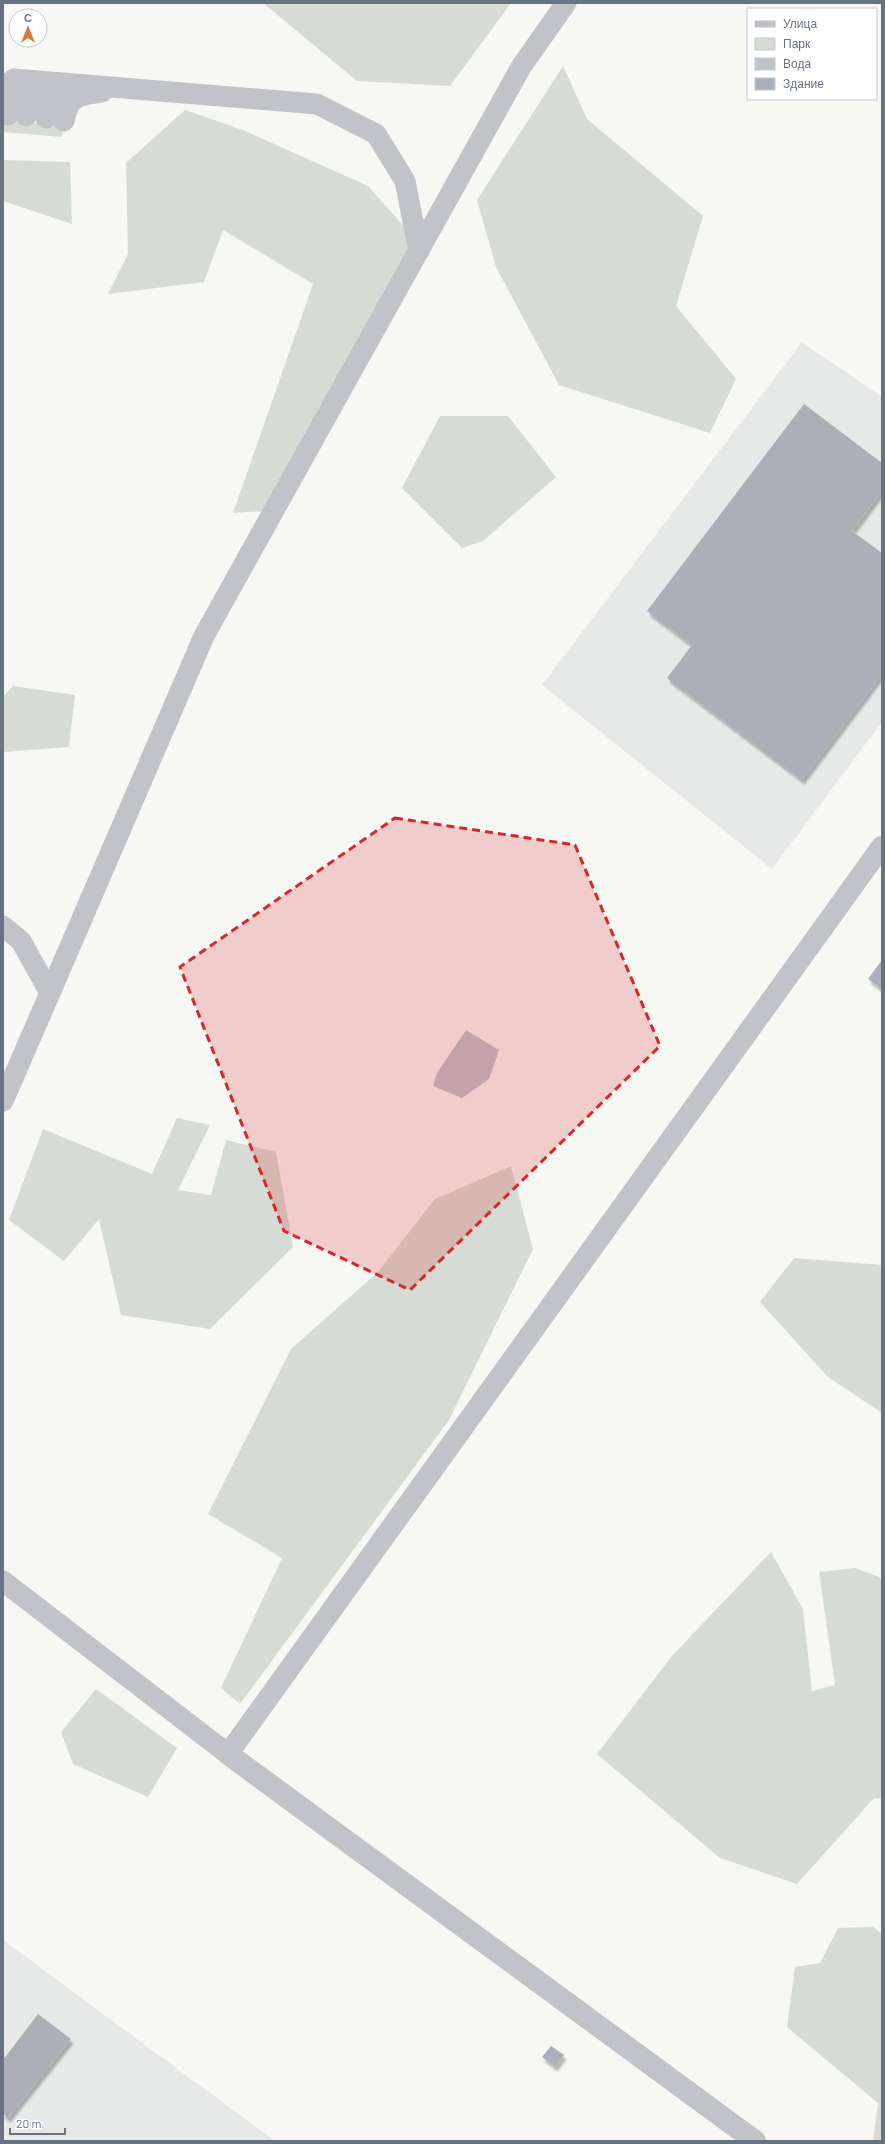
<svg xmlns="http://www.w3.org/2000/svg" width="885" height="2144" viewBox="0 0 885 2144" font-family="Barlow,sans-serif">
<style>
.built{fill:#e7e8e8}
.green{fill:#d6dcd4}
.water{fill:#bdc4ca}
.building{fill:#abafb7;filter:url(#shadow)}
.lines{fill:none;stroke-linecap:round;stroke-linejoin:round}
.minor{stroke:#c1c3c8;stroke-width:21}
.tertiary{stroke:#c1c3c8;stroke-width:22}
.marked{fill:#d62828;fill-opacity:0.2;stroke:#d62828;stroke-width:3;stroke-dasharray:8 5;stroke-linejoin:round}
</style>
<defs>
<filter id="shadow"><feDropShadow dx="2.5" dy="4.5" stdDeviation="1" flood-color="#0004"/></filter>
</defs>
<rect width="100%" height="100%" fill="#f7f7f4"/>
<path class="built" d="M802,342L882,397V722L772,869L542,685Z
M3,1940L275,2141H3Z"/>
<path class="green" d="M263,3H511L450,86L357,81Z
M563,66L587,119L703,216L676,306L736,379L710,433L559,385L496,267L477,200Z
M185,110L243,130L368,186L415,239L280,510L233,513L313,284L223,230L204,282L108,294L128,254L126,163Z
M3,120L63,126L62,137L3,132Z
M3,160L70,162L72,224L3,201Z
M440,416H508L556,477L483,541L462,548L402,488Z
M13,686L75,695L69,747L3,752V697Z
M177,1118L210,1125L178,1190L211,1195L226,1140L276,1152L293,1247L210,1329L121,1315L99,1219L64,1261L9,1220L43,1129L152,1174Z
M511,1166L533,1249L449,1420L240,1704L221,1688L282,1558L208,1514L291,1349L378,1272L435,1199Z
M794,1258L882,1265V1413L828,1377L760,1302Z
M771,1552L803,1609L812,1691L835,1685L819,1572L855,1568L882,1578V1799L874,1798L797,1884L720,1858L597,1754L671,1657Z
M96,1689L177,1748L148,1797L73,1764L61,1732Z
M873,1927L882,1934V2141H873L878,2103L787,2027L795,1967L820,1963L838,1928Z"/>
<path class="water" d="M466,1030L499,1050L489,1079L462,1098L433,1086L437,1073Z"/>
<path class="building" d="M804,404L882,463V491L852,531L882,553V674L802,780L667,678L692,645L647,611Z
M882,960V989L868,979Z
M38,2014L71,2039L8,2118L3,2114V2060Z
M551,2046L564,2055L555,2067L542,2057Z"/>
<g class="lines">
<path class="minor" d="M3,88L14,79L317,104L376,134L405,181L419,251
M8,115L11,100L32,81
M26,116L30,102L50,82
M46,118L49,105L68,84
M64,121C70,94 78,96 102,92
M3,926L21,941L50,993L3,1101
M50,993L204,636L521,67L566,3
M3,1581L228,1754L882,846"/>
<path class="tertiary" d="M228,1754L755,2141"/>
</g>
<path class="marked" d="M395,818L575,845L660,1046L410,1290L284,1231L180,967Z"/>
<rect width="885" height="2144" fill="none" stroke="#697283" stroke-width="8"/>
<rect x="747" y="8" width="130" height="92" fill="#ffffff" stroke="#c3c7cd"/>
<rect x="755" y="21" width="20" height="6" fill="#c1c3c8" stroke="#c3c7cd"/>
<text x="783" y="28" font-size="12" fill="#697283">Улица</text>
<rect x="755" y="38" width="20" height="12" fill="#d6dcd4" stroke="#c3c7cd"/>
<text x="783" y="48" font-size="12" fill="#697283">Парк</text>
<rect x="755" y="58" width="20" height="12" fill="#bdc4ca" stroke="#c3c7cd"/>
<text x="783" y="68" font-size="12" fill="#697283">Вода</text>
<rect x="755" y="78" width="20" height="12" fill="#abafb7" stroke="#c3c7cd"/>
<text x="783" y="88" font-size="12" fill="#697283">Здание</text>
<g transform="translate(28 28)"><circle r="19" fill="#ffffff" stroke="#c3c7cd"/>
<path d="M0-3L7 15L0 10L-7 15Z" fill="#d37939"/>
<text y="-6" font-size="11" font-weight="bold" text-anchor="middle" fill="#697283">С</text>
</g>
<path d="M10 2128v6h55v-6" fill="none" stroke="#697283" stroke-width="2"/>
<text x="16" y="2128" font-size="12" fill="#697283" stroke="#ffffff" stroke-width="3" paint-order="stroke">20 m</text>
</svg>
